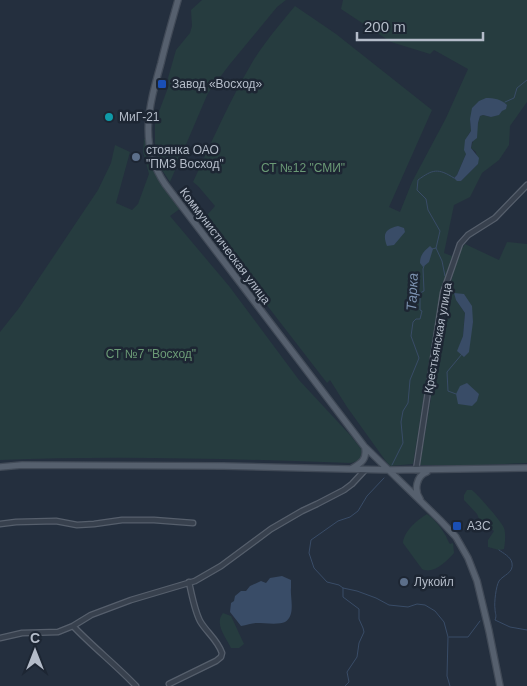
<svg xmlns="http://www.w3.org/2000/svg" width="527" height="686" viewBox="0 0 527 686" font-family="Helvetica,sans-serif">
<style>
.green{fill:#263c3f;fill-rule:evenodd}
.water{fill:#394c67}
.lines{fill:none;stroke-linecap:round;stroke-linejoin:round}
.stream{stroke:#394c67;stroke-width:1}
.minor-casing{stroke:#565f6c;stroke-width:7}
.major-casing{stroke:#414a57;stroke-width:8}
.minor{stroke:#38414e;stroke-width:4.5}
.major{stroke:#56606e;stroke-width:5.5}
.transit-dot{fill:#1a4fb4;stroke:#1d2633;stroke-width:2}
.culture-dot{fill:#0f9aa8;stroke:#1d2633;stroke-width:2}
.service-dot{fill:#5c6f8a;stroke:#1d2633;stroke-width:2}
.labels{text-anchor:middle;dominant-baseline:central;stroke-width:5;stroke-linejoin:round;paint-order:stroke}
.poi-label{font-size:12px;fill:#b4bcc9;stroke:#1d2633;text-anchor:start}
.park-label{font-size:12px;fill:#6b9a76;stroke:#1d2633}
.street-label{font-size:12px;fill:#b4bcc9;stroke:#1d2633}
.water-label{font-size:14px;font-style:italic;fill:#7c92b1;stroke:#1d2633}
</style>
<rect width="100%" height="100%" fill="#242f3e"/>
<path class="green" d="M202,0H286L277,7L230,64L208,93L170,182L160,167L155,147V122L169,85L168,78L176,50L190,33L192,26L191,10Z
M343,0H527V102L510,126L509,145L499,160L482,173L470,197L454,205L444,253L452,256L440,294L413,464L390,466L385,460L347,407L330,380L327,383L202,221L215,206L198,186L193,182C212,141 230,100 253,61C265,42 280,24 295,6L336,34L432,110L389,207L400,212L412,182L446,118L468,69L434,50L430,54L391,42L341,9ZM507,105L502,111L491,117L483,115L480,116L471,148L476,152L478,164L461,181L454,178L457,175L466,154L468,135L471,131L470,119Z
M144,139H145L151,161L158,176L181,208L170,216L229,286L299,380L351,436L362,450L360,460L351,463C234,459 117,455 0,460V332L19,308L98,190L111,163L115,145L130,152L116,203L132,210L138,204L149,174L143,152Z
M507,242L527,244V463L478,465H420L448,294L458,255L465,244L499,260ZM456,300L473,322L463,356L459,348L463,336L465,313Z
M467,490H472C479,496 501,521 504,528C506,534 505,543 504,549L499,550L488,547V540L494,531L480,521L477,514L464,500V495Z
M427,514C434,519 440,526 444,533C447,537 447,540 450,544L453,543L454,553C447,561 433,575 422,569L403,543C404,531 417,520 427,514Z
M223,613L231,616L244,644L239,648H231C226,637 214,624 223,613Z"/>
<path class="water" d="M486,98C494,98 501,99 507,105L506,109L502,111L499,115L491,117L483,115L480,116L478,123L477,138L472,142L471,148L479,158L478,164L461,181H457L454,178L457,175L466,154L464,150L465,140L471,131L470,119L472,108L479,101Z
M398,226L404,228L405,232L394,245L387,246C382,233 386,229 398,226Z
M430,246L433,249L429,262L423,267L420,263C420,255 424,251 430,246Z
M454,293L464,294L472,306L473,322L469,352L464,357L457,351L463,336L465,313L456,300Z
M467,383L479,394L477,401L472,406L458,404L456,394L460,386Z
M282,576L291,580C291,582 291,585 291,588C290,598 296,615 285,622C279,625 264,623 257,623C252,623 247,625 241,626L230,612L231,603L234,601L235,596L241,591H246L250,586L261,581L266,583L270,578Z"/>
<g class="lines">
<path class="stream" d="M505,102L514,98L517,88L527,80
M436,248L442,261L445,276
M432,249L436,248L440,231L428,210L426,199L417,190L418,180C433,169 438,168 454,178
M450,283L454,292
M456,394L448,391L447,372L462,354
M392,465L403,443L401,422L403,411L408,403L410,380L419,358L411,336L413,322L416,319H420L422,311L420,310V293L424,291L423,269L424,266
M384,478L367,496L358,511L350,517L338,521L311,540L309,553L314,568L327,582L339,585L343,588L357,591L376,598L389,605L408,607L417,604L425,605L435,611L444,622L448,637L447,676L450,686
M499,550C503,553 511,557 512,563C514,573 503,575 499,581C496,586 494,603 495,609C495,614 497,615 495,620L510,627L527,630
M343,588V597L359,609V619L363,628L364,632L359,643L357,657L347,672L349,682L345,686
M449,637H468L480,621"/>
<defs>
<path id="minor" d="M416,470L443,293L460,244L468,235L495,218L527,185
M0,524L16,522L56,521L77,525L94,524L122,520H154L193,523
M73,626C93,647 116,665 136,686
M0,638L22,633L58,632L73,626L91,615L131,600L195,581L221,566L271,529L302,511L317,504L344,490L352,484L365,470
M169,684L216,661L221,657L222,653C217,639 207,633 200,621C196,613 191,592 189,582"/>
<path id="major" d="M178,0C172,21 166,42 161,63C149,106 138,144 165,184L364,446L440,520L456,537L468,558L477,581L489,631L500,686
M0,467L22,465L223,466L389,470L527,468
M351,469C361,463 367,460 365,448
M420,499C414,490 416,476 427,472"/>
</defs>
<use href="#minor" class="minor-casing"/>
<use href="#major" class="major-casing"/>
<use href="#minor" class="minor"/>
<use href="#major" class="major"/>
</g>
<g class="transit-dot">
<rect x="157" y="79" width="10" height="10" rx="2.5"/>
<rect x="452" y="521" width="10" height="10" rx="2.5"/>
</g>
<circle class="culture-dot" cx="109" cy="117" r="5"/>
<g class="service-dot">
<circle cx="136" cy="157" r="5"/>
<circle cx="404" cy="582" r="5"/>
</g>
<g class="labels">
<g class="poi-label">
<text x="172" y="84">Завод «Восход»</text>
<text x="119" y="117">МиГ-21</text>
<text x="146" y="150">стоянка ОАО<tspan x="146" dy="14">"ПМЗ Восход"</tspan></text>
<text x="467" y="526">АЗС</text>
<text x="414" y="582">Лукойл</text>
</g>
<g class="park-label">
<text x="303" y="168">СТ №12 "СМИ"</text>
<text x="151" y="354">СТ №7 "Восход"</text>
</g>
<g class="street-label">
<text transform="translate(225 246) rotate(53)">Коммунистическая улица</text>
<text transform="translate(438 338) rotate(-80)">Крестьянская улица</text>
</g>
<g class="water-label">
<text transform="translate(412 292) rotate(-87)">Тарка</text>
</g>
</g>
<g transform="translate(35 651)" stroke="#1d2633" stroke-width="4" paint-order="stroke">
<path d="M0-4L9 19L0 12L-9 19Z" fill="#b4bcc9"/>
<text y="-8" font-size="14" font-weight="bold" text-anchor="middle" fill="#b4bcc9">С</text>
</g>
<path d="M357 32v8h126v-8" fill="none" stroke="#b4bcc9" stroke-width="2.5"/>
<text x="364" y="32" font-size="15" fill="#b4bcc9" stroke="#1d2633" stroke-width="4" paint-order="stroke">200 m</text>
</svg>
